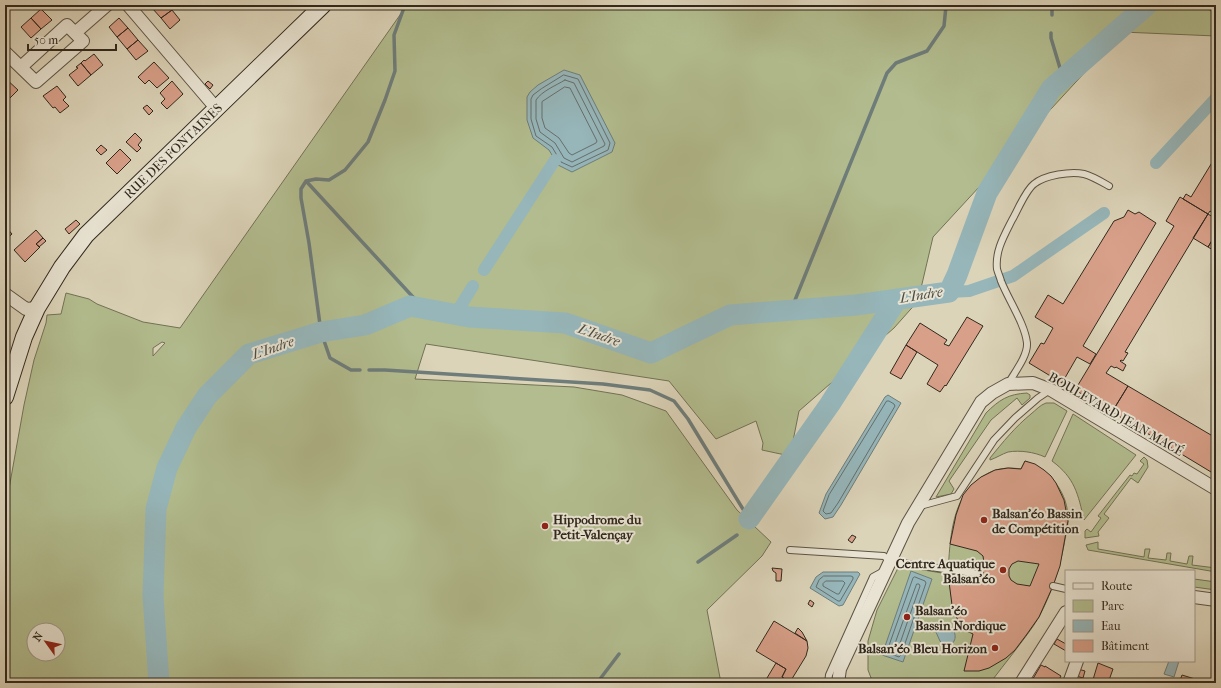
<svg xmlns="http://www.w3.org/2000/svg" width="1221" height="688" viewBox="0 0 1221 688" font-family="'IM FELL French Canon',serif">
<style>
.green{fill:#b2bc8e;stroke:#727256;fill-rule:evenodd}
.water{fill:#96b6ba;stroke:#6e7d7b}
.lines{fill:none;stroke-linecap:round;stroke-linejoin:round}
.shore{stroke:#646f6c;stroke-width:1}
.stream{stroke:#6e7d7b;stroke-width:3.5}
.canal{stroke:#96b6ba;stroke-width:12}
.river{stroke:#96b6ba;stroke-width:21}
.building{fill:#d8a089;stroke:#31281d;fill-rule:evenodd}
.lane-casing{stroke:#5c5344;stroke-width:8}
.street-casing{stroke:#5c5344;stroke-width:14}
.secondary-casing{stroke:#31281d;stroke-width:18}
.lane{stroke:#e8e3d2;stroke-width:6}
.street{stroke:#e8e3d2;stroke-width:12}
.secondary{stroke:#e8e3d2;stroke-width:16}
.poi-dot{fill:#8f2418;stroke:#e8e3d2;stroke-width:1.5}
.labels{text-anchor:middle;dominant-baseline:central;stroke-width:4;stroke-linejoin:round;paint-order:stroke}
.street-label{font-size:13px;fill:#31281d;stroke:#e8e3d2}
.poi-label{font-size:13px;font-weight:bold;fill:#31281d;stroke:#e8e3d2;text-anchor:start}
.water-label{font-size:14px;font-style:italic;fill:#4a4c44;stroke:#e8e3d2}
</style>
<rect width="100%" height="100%" fill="#dcd4b9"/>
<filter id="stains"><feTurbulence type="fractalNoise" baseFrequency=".005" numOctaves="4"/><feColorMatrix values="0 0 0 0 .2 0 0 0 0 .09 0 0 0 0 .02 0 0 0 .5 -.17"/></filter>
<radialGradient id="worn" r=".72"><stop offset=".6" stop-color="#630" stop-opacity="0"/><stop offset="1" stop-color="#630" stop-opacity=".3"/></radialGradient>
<path class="green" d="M407,5H1216V36L1122,32L933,237L918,301L894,328L799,411L790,456L762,450L763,443L756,421L716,439L669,381L426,344L415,379L574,387L622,395L666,411L737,510L771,542L762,556L707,610L721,683H5V511L24,405L34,360L46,323L47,315L61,314L66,293L89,299L97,304L143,322L180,328ZM162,342L165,343L153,356V348ZM34,630H58V654H34Z
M1027,393L1030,395V398L1022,405L1017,398L991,420L982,433L949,481L954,489L951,494L936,497L986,413C999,400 1008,394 1027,393Z
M1046,403H1054L1067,411L1045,457C1034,452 1020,450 1008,452C1002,454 996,458 990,460V458C1003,442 1015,427 1031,414C1036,410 1040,405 1046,403Z
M1073,414L1136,455L1084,520C1078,494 1075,478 1052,461Z
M1144,457L1147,460L1148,467L1138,483L1131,478L1104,514L1109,518L1098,532L1099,536L1085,538V531L1087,529L1091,532L1101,518L1098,516L1130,475L1132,476L1134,473L1137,474L1144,464L1140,461Z
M1025,461C1050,470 1069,493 1068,521C1068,529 1065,537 1064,545C1059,571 1051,594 1039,617C1032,629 1023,640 1014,652C1006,662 998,673 990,683H873L868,670V641L877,610L899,566L948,574C950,539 951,494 985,475C996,468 1008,467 1021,469Z
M1098,542V549L1144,557L1145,549H1150L1148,558L1166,560L1167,553H1171L1170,561L1187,564L1189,556H1193L1192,565L1216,568V572L1088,550L1086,545Z
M1194,579L1216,582V590L1194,587Z"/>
<path class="water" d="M564,70L580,75L615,143L612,152L572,172L558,165L549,150L533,138L527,120V97L530,92L538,85Z
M888,395L901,403L841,505L833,517L825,519L819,513L826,494L885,397Z
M911,571L932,579L903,662L882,655Z
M823,572H858L860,574L843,605L839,606L810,588L816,577Z
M944,625L950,626C958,634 957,644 945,647L940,641L935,630L940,626Z
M1169,661H1179L1174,677L1164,674Z"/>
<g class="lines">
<path class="shore" d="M564,75L578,79L610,143L608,150L572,167L561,162L552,147L536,136L531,119V99L533,95L541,89Z
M565,80L574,83L605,144L604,146L572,162L564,158L555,143L540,132L536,119V100C542,91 555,86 565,80Z
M565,87L570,88L597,141L596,143L572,155L569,153L559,138L545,128L542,118V102Z
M887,401H889L894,404L895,406L838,503L831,513L826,514L823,511L829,495Z
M824,576H851L853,577V579L840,601H838L816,587L819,580Z
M915,577L925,581L926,583L901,655L899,657L888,653L887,651L913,578Z
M826,581H843L845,583L839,594H837L823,586V584Z
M917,584H919L920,586L898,649L896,650L894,647Z"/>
<path class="stream" d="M1205,5L1216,13
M1052,15V5
M1051,33V38L1063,78
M306,181L424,309
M791,310L887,73L896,63L927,51L944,26L946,6L945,5
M360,370H351L330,358L321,332L309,243L301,198V189L306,181L316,179L329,180L345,170L368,142L385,100L395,71L394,35L405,5
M369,370H385L603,384L650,390L674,401L688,419L749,519
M698,562L737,535
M597,683L619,654"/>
<path class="canal" d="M1156,163L1216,98
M484,270L555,160
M949,292L969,291L1013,276L1104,213
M455,315L473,286"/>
<path class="river" d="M749,519L830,404L897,299
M159,683L153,596L156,509L167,468L186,428L207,396L249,354L321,332L365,325L410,306L469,317L565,323L651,353L730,315L856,305L949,292L957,275L987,193L1051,89L1147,5"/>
</g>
<path class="building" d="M154,5H168L172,10L161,18L152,8L155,6Z
M41,9L52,20L41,29L31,18Z
M172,10L180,20L170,29L161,18Z
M31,18L41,29L31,38L21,27Z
M119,18L128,28L117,37L109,27Z
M128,28L138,40L127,49L117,37Z
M138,40L148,51L136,60L127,49Z
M94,54L103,65L91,75L81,63L84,60L85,61Z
M154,62L169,78L157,88L149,80L145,84L138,77Z
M81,63L91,75L78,86L69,75L78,68L76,67Z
M5,78L18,90L8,100L5,97Z
M172,81L183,94L167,109L161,103L165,99L160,93Z
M208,81L213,85L210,89L205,84Z
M57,86L66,97L63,100L69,106L60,113L55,107L53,108L43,96Z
M147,105L153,111L149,115L143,108Z
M135,133L142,140L138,145L141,148L137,152L126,142Z
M101,145L107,150L101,155L96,150Z
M120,149L131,160L117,174L106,163Z
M1216,156V208L1213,213L1210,211L1208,214L1183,199L1186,194L1191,197Z
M1180,197L1208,214L1125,352L1128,353L1123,361L1121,360L1120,361L1126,365L1123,371L1116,367L1115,368L1111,366L1106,373L1128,386L1112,412L1075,390L1174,226L1166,221Z
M1128,210L1135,214L1139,212L1156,223L1083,346L1096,354L1090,364L1077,357L1062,383L1029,363L1041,343L1044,344L1053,328L1035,317L1048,295L1063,304L1114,221L1124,217Z
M1208,214L1216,219V234L1208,247L1193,238Z
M76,220L80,224L69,234L65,229Z
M5,226L12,234L5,240Z
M36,230L43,238L36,244L40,247L25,262L14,250Z
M1216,234V252L1208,247Z
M43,238L46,241L39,247L36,244Z
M967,317L983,326L946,386L945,385L940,392L927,384L938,365L906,345L920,323L947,340L944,344L949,346Z
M906,345L917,352L901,379L890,373Z
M1128,386L1216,438V475L1112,412Z
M1025,461L1035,464L1044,470L1051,476L1056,483L1064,500L1068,521L1060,566L1053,586L1039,617L1027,634L1015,650L1006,658L989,668L979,671H964L973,634L967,631L960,625L958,621L952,605L948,574L972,577L980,574L983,569L984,563L983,556L977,551L950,544L956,515L963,495L971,485L981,477L995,470L1008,468L1021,469ZM1018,561L1039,564L1030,586L1017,584L1011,580L1009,576V569L1012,564Z
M852,535L856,537L852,543L848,540Z
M772,568L782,569L781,581H776V573L773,571Z
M810,600L814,603L812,607L808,604Z
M774,621L807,641L808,648L806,656L790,682L782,677L786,669L756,651Z
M798,628L802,632L807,641L795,633Z
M1057,639L1066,644V651L1054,644Z
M776,663L786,669L782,677L790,682V683H775L767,678Z
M1098,663L1113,669L1108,683H1092Z
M1041,665L1045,667V666L1061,676L1057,683L1031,682Z
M1078,669L1085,671L1083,678L1076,676Z
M1182,675L1195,679L1194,683H1179Z
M767,678L775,683H764Z"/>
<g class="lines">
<defs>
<path id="lane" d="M1008,384C1014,373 1028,356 1027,343C1025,324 1008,299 1001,281C1000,277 998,273 997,269C995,251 1004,236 1012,220C1018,210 1025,191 1034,184C1045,175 1071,171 1084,174C1092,176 1102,182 1109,186
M920,506L957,496L994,440L1015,418L1038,398L1050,390
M790,550L884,556L890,561L895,562L980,574
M1053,586L1066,589
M828,683L829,675L873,577L884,571"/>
<path id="street" d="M128,5L216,108
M75,33L107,5
M5,54L6,53L36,82L83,41L67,25L21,67
M5,294L26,309L37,308
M1194,597L1216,600
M838,683L840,669L908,523L981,402L992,393L1008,384L1033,383L1051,390L1216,489
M1021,683L1066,612
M1069,683L1077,661"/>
<path id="secondary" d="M5,397L24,337L37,308L62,267L86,235L323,5"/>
</defs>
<use href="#lane" class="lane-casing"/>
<use href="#street" class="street-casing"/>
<use href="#secondary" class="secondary-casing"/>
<use href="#lane" class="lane"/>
<use href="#street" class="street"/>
<use href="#secondary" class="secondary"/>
</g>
<g class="poi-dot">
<circle cx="984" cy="520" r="4"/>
<circle cx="545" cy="526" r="4"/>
<circle cx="1003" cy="570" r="4"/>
<circle cx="907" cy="617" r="4"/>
<circle cx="995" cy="648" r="4"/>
</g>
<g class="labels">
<g class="street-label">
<text transform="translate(173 151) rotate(-44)">RUE DES FONTAINES</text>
<text transform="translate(1116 414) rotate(30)">BOULEVARD JEAN MACÉ</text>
</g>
<g class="poi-label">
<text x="992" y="513">Balsan'éo Bassin<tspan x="992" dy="15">de Compétition</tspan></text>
<text x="553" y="519">Hippodrome du<tspan x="553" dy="15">Petit-Valençay</tspan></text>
<text x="995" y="563" text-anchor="end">Centre Aquatique<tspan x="995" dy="15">Balsan'éo</tspan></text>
<text x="915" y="610">Balsan'éo<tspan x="915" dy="15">Bassin Nordique</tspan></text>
<text x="987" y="648" text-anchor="end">Balsan'éo Bleu Horizon</text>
</g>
<g class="water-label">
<text transform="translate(921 295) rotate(-9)">L'Indre</text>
<text transform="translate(599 335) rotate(19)">L'Indre</text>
<text transform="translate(273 348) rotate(-19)">L'Indre</text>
</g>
</g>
<rect width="1221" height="688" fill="none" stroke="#dcd4b9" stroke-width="20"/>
<rect x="6" y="6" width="1209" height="676" fill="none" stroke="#31281d" stroke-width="2"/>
<rect x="10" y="10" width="1201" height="668" fill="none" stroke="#31281d"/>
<rect x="1065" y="570" width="130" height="92" fill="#e8e3d2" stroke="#9f988a"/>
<rect x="1073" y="583" width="20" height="6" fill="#e8e3d2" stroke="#9f988a"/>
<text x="1101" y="590" font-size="12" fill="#31281d">Route</text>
<rect x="1073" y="600" width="20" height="12" fill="#b2bc8e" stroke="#9f988a"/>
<text x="1101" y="610" font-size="12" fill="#31281d">Parc</text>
<rect x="1073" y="620" width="20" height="12" fill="#96b6ba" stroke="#9f988a"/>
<text x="1101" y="630" font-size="12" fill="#31281d">Eau</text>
<rect x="1073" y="640" width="20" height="12" fill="#d8a089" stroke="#9f988a"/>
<text x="1101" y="650" font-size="12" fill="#31281d">Bâtiment</text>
<g transform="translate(46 642) rotate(303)"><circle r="19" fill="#e8e3d2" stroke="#9f988a"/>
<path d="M0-3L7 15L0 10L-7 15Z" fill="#8f2418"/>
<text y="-6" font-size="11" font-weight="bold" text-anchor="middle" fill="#31281d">N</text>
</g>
<path d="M28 44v6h88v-6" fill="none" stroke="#31281d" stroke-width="2"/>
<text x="34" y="44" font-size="12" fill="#31281d" stroke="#e8e3d2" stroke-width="3" paint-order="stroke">50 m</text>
<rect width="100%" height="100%" filter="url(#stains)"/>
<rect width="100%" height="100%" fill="url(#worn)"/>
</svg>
